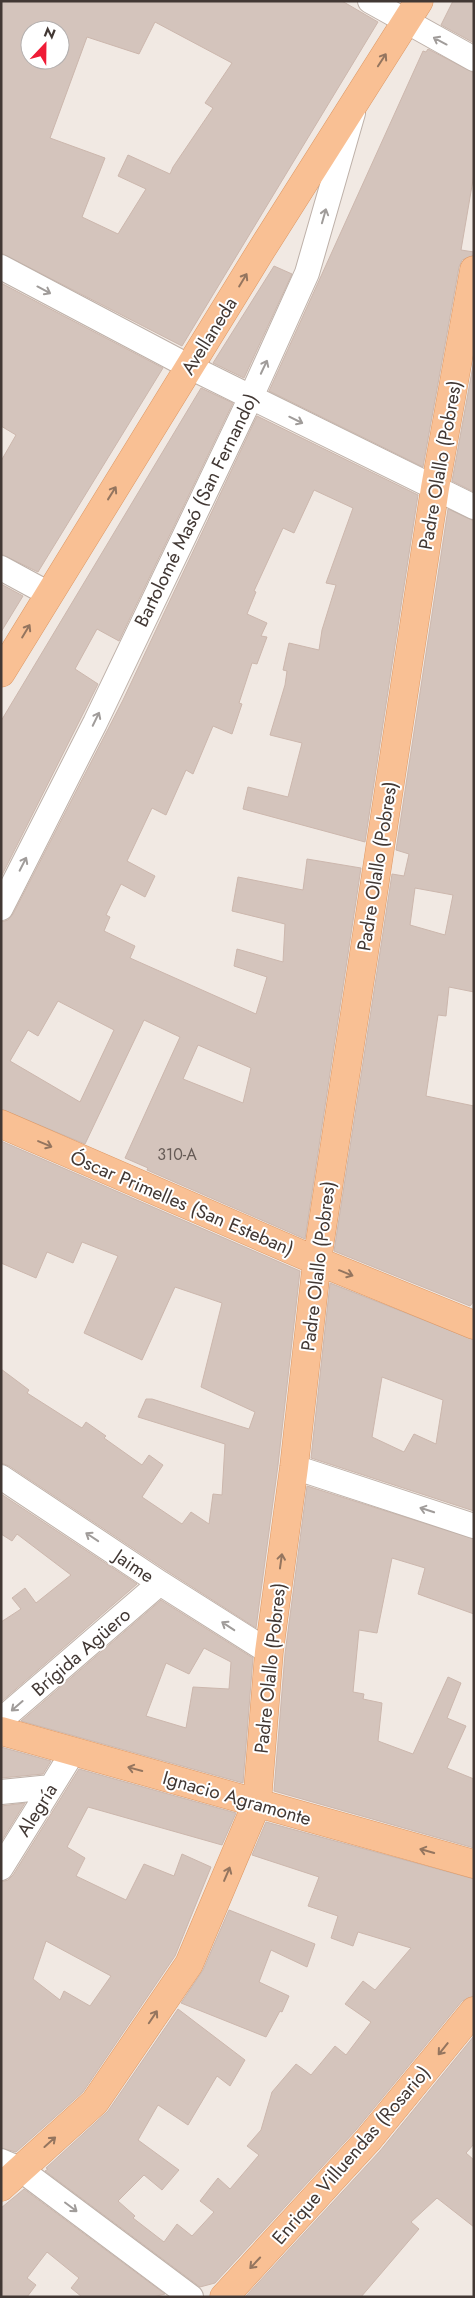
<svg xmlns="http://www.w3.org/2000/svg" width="475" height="2298" viewBox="0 0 475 2298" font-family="Jost,sans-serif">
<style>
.building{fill:#d4c4bc;stroke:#ccb7ad;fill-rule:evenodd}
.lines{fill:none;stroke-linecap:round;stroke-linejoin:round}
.minor-casing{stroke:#beb1a9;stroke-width:26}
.major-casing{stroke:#dd9865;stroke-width:29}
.minor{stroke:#fff;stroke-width:24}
.major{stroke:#f9c094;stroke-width:28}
.oneway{stroke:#a09c9a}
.oneway2{stroke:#94755f}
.labels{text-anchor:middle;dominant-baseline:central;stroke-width:4;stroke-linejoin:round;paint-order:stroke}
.number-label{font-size:16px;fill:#665b56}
.street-label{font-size:19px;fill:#423834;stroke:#fff}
</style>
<rect width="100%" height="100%" fill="#f1e9e3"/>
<path class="building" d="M1,1H342L378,22L182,346L1,253ZM155,22L232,63L205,103L213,108L173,167L170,174L128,155L118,176L146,189L118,234L82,217L105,158L50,138L87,37L139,54ZM30,30H60V60H30Z
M453,1H474V43L441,25Z
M428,49L474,73V174L461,250L474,252V255L462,260L459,267L423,467L269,391L423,51L426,52Z
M274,266L292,274L244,378L213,363Z
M1,283L163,368L38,572L1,554V461L16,435L1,426Z
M474,360V492L452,481Z
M201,388L233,403L119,641L97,629L75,669L98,684L1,877V721Z
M257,416L418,495L365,842L243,809L248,787L288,797L302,743L270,735L285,685L287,671L283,670L289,643L319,650L322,630L336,585L326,583L353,508L314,490L294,533L283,528L254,591L256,592L247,614L267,623L261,636L267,637L257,664L252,663L239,703L242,704L232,734L213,726L193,774L186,770L166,815L152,808L127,861L155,876L145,897L121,884L106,915L110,917L104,931L135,946L130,958L256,1014L267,977L234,966L237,949L283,962L285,924L232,911L238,877L303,890L307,859L361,868L305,1239L147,1170L148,1168L125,1158L180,1037L144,1020L85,1144L1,1109V922L8,920L13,914L123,700ZM58,1001L114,1030L80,1102L10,1061L28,1030L38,1036ZM198,1045L251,1068L243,1103L183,1079Z
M448,509L474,521V992L449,987L446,1016L438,1015L426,1096L474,1106V1301L470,1306L334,1251L392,874L404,876L409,854L396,850ZM415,888L453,895L445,935L410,925Z
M1,584L23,596L1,632Z
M1,1141L300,1271L278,1465L256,1628L167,1571L9,1466L1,1463V1369L29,1390L27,1393L82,1428L86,1422L106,1436L104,1438L142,1465L149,1455L163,1465L142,1497L182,1524L191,1512L209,1524L213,1494L222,1495L225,1444L138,1417L146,1399H152L249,1429L255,1412L201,1387L222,1303L175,1287L142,1360L84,1333L118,1256L82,1242L73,1263L47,1252L36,1278L1,1263Z
M330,1283L474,1340V1511L311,1458ZM382,1377L443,1400L436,1444L414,1434L404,1452L372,1437Z
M307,1486L474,1539V1614L418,1594L425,1568L392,1558L377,1633L359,1630L353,1692L364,1694L363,1699L382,1703L378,1741L413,1754L448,1677L461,1683L447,1718L466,1726L447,1768L474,1779V1848L274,1791L285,1654Z
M1,1494L137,1584L1,1702V1622L21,1609L12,1598L25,1588L36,1603L71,1575L17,1534L12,1541L1,1534Z
M161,1600L253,1658L243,1783L21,1721ZM204,1648L231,1662L229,1689L193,1687L186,1728L146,1716L166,1663L189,1674Z
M1,1747L51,1761L43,1774L1,1778Z
M79,1769L236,1813L222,1845L88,1807L67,1847L85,1858L76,1876L126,1900L144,1864L174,1876L182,1854L211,1867L175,1956L83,2092L16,2152L1,2148V1882L8,1880L13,1875ZM46,1941L111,1976L90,2006L64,1991L60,2000L33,1979Z
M25,1803L1,1842V1806Z
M266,1822L474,1879V1996L462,2001L356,2130L215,2283L200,2287L45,2171L48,2169L46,2168L108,2111L178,2009L245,2060L230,2086L217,2076L188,2125L158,2105L138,2140L179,2170L162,2190L144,2175L118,2201L135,2216L133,2218L164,2242L177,2224L192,2236L214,2212L200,2201L210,2188L218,2178L230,2189L259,2155L247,2146L261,2130L272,2092L296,2064L311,2075L335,2046L346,2055L371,2022L345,2004L363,1981L375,1990L411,1948L358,1932L353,1946L331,1938L338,1916L308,1906L319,1877L252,1855Z
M229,1910L315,1944L307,1967L271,1950L259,1982L289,1996L282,2012L280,2011L266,2037L181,2003L203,1970Z
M474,2036V2144L466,2153L474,2160V2227L437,2198L411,2222L419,2229L361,2297H245L380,2151Z
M24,2189L165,2294L153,2297H82L71,2288L79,2278L47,2252L27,2278L36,2285L27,2297H1V2208Z"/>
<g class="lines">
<defs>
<path id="minor" d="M370,1L474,59
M1,267L190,367L474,507
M1,568L49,594
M1,908L95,723L251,397L307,273L353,113
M294,1467L474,1526
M1,1477L160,1583L269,1652
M1,1720L160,1583
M1,1792L51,1787
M1,1868L73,1752
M1,2161L20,2169L191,2297"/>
<path id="major" d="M1,673L262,249L419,1
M1,1124L317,1261L474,1325
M1,1731L474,1864
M1,2187L95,2102L189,1964L257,1803L269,1652L294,1467L317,1261L435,488L474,270
M224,2297L368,2140L474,2011"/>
</defs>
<use href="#minor" class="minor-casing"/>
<use href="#major" class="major-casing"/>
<use href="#minor" class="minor"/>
<use href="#major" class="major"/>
</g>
<defs><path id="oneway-shaft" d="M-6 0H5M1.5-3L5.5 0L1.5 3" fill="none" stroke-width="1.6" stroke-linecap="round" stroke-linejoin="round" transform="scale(1.25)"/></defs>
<g class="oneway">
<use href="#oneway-shaft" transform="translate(440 41) rotate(-152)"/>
<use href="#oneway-shaft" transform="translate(324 216) rotate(-74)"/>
<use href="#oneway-shaft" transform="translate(44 290) rotate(28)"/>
<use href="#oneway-shaft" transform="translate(264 367) rotate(-65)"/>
<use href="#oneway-shaft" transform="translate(296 420) rotate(26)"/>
<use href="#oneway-shaft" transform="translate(96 719) rotate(-64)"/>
<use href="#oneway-shaft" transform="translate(23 864) rotate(-63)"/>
<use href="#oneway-shaft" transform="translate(427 1510) rotate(-162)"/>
<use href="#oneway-shaft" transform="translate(92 1537) rotate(-146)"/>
<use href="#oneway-shaft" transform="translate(228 1626) rotate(-147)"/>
<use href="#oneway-shaft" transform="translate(17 1706) rotate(139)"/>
<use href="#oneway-shaft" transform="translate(71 2207) rotate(37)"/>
</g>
<g class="oneway2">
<use href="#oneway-shaft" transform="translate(382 60) rotate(-57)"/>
<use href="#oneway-shaft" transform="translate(243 280) rotate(-59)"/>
<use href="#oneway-shaft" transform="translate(112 493) rotate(-58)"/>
<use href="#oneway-shaft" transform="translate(26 631) rotate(-59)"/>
<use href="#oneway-shaft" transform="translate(45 1144) rotate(23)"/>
<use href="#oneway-shaft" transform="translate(346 1273) rotate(22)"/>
<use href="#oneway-shaft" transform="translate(281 1561) rotate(-82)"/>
<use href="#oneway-shaft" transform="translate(135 1769) rotate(-165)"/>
<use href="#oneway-shaft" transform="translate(427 1851) rotate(-164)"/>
<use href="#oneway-shaft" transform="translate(227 1874) rotate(-67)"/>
<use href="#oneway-shaft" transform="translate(153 2017) rotate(-56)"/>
<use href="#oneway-shaft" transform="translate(443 2049) rotate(129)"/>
<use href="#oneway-shaft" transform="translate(50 2142) rotate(-42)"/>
<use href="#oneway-shaft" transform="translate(255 2263) rotate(133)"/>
</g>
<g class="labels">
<g class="number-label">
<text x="177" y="1154">310-A</text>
</g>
<g class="street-label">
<text transform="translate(209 336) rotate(-58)">Avellaneda</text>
<text transform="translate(440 465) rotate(-80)">Padre Olallo (Pobres)</text>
<text transform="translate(196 510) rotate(-64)">Bartolomé Masó (San Fernando)</text>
<text transform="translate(377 866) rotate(-81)">Padre Olallo (Pobres)</text>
<text transform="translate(182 1203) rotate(23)">Óscar Primelles (San Esteban)</text>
<text transform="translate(318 1266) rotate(-83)">Padre Olallo (Pobres)</text>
<text transform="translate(134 1566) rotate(34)">Jaime</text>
<text transform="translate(81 1652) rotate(-41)">Brígida Agüero</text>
<text transform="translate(270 1668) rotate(-84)">Padre Olallo (Pobres)</text>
<text transform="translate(237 1798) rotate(16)">Ignacio Agramonte</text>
<text transform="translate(37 1810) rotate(-58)">Alegría</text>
<text transform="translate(351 2155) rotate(-49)">Enrique Villuendas (Rosario)</text>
</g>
</g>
<rect width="475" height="2298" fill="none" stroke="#423834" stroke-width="5"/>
<g transform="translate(45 45) rotate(22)"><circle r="24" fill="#ffffff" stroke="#b3afae"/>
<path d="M0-4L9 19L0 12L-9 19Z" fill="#ef1b36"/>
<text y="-8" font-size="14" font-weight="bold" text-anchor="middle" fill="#423834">N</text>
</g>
</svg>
